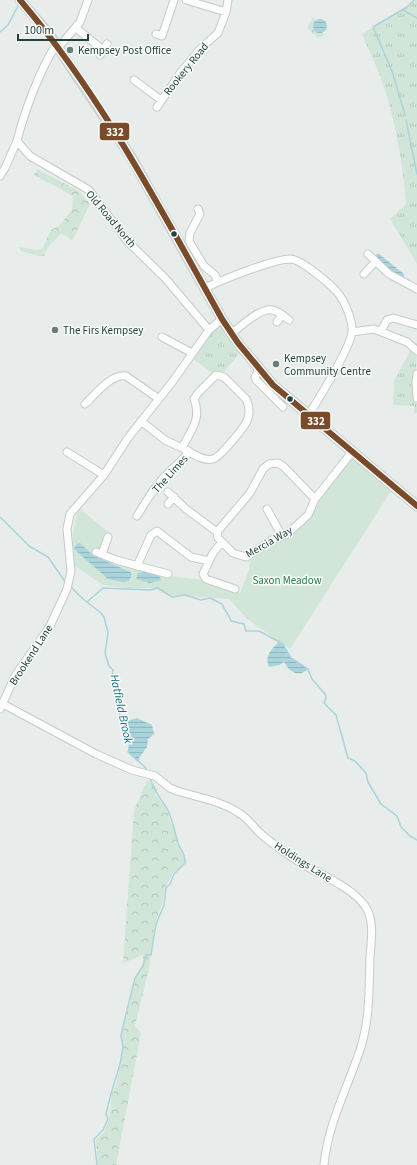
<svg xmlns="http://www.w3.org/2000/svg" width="417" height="1165" viewBox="0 0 417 1165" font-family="'Source Sans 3',sans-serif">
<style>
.grass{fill:url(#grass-tufts)}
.forest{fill:url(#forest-crowns)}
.park{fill:#d1e6d8}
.water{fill:url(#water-rules)}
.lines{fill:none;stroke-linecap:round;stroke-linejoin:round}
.stream{stroke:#a9d4db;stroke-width:1.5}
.minor-casing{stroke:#c5cac8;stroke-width:9}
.major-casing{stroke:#c3ccc9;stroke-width:11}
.minor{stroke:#fcfcfc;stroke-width:7}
.major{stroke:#cfd7d5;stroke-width:9}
.bus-1-casing{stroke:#f7fbf9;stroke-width:9}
.bus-1{stroke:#7a4b2a;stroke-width:6}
.poi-dot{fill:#697e78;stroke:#f7fbf9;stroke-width:1.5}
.bus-dot{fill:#24423a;stroke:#f7fbf9;stroke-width:1.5}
.labels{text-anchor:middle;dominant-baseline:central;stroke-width:3;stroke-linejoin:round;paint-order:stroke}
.poi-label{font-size:11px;fill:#24423a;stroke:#f7fbf9;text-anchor:start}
.street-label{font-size:11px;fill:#24423a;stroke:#f7fbf9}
.park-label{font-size:11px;fill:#2d7a4b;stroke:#f7fbf9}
.water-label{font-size:12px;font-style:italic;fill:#1c6f80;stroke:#f7fbf9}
.line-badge{stroke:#f7fbf9;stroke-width:1.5}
.badge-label{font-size:11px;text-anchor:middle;font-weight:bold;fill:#fff}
</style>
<defs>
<pattern id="grass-tufts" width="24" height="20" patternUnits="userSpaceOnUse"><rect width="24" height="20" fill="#d1e6d8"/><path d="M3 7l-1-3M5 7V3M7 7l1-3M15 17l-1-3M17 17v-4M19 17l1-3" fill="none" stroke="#b3c6ba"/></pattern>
<pattern id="forest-crowns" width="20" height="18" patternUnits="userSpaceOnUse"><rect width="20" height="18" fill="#d1e6d8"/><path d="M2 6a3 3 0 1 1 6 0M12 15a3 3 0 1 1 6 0" fill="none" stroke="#b3c6ba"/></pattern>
<pattern id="water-rules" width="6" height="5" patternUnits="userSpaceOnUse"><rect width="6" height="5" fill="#a9d4db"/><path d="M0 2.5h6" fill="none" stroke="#91b7bd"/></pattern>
</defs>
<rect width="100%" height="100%" fill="#e8edeb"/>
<path class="grass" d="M415,0H417V264L390,219L406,204C403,166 397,130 386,93C380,73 370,53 362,34L408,7Z
M220,326H222L240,353L223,373L213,374L192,358L207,336Z
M415,342L417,343L415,403H417V413H414V406L393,405L394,381Z"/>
<path class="forest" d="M313,17L316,20L313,24L321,33L323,32V36L318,38L307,28Z
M37,169L79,191L90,204L72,241L67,236L61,234L50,245L44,256H39L21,251L19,247L37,250L42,249L51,230L60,225L72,210L73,196L34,175Z
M147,780L158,789L155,794L166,809L185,862L173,873L165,888L162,904L156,920L149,969L135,1026L141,1033L116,1165H98L96,1140L104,1132L109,1120L112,1095L116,1086L122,1055V1033L136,978L143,968V955L123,963L134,810Z"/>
<path class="park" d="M352,458L391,491L290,649L247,619L229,599L172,595L152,588H125L103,585L75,566C71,545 72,529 79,508L108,532L99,554L168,576L205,580L240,593L249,570L250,559L305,522L314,512L318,501Z"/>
<path class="water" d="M313 26a7 7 0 1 1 14 0a7 7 0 1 1-14 0Z
M376,254H379L404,274V277L403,278L388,268L376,257Z
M80,543L94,556L130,572L132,574L129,581L123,582L108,579L74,549L77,544Z
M147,572L159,575L161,580L150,583L136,579L138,573Z
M279,642L283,644L291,658L308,669C299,678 289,672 284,662L279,665L269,667C264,657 271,649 279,642Z
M137,718L152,725L154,734L148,739L147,747L139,758L138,762L128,752L129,742L124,735L121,719L127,721Z"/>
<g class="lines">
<path class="stream" d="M403,10L417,18
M0,32L8,25L19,4
M405,115L393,74L373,27L407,7L414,0
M406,120L417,174
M0,517L29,546L48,557L66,583
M71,587L83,599L101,613L104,617L108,633L105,653L109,666L113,670L112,679L117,682V695L120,699C118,713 121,730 129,741
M87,602L103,588L150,590L158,588L172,597L185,595L201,600L210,598L222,604C224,610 229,614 231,621L244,624L246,631H259L283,644L291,658L308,669L312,679L325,694L326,698L324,703L336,715L348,758L355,761L366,773L368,782L381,804L397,816L401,827L410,836L417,840
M129,749L128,752L145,767L147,771
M97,1165L94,1139L103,1130L108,1119L106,1114L111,1094L120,1064L123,1047L121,1036L122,1030L135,978L143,966L146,955H151L156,924L164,905L166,888L170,884L174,874L185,863C186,856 181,850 178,843C174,831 173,818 166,807C159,796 154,791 150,778"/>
<defs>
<path id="minor" d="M186,0L226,12
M76,28L103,50
M156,34L162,36L174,0
M56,45C40,69 24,113 17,141L30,156L89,190L128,242L165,278L209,330
M58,48L80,22L88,0
M100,55L107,44
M134,80L161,100
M157,107L181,72L200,49L218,33L226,12L228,0
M0,176L5,168L17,141
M198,209L200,214L190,233L189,241L204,266L215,275L218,282
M368,254L389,274L417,289
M364,274L375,262
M205,288C222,280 273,259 291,259C302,260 330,284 337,292C345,301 353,321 352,332C350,348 318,400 308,416
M277,322L282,315
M381,331L387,320L393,318L417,325
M352,332L374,329L407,342L417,351
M231,334C240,327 261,307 272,310C278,311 284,316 289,320
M162,337L192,353
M259,370L255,377L256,380L283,407
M417,374L416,381L417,398
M85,404C95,395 110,374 126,376L159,399
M141,421L165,440L182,448C191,430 202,419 194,399L198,393L216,375L224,377L246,399C250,406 250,416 246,423C242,430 219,458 213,459C203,462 191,452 182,448
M67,452L104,475
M168,492L186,509L217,532L218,538L233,553L246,557L272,540L287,534L308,515L315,499L352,452
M168,504L174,497
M267,509L282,536
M137,516C147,500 156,484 170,471C177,464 184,460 189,451
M217,532L250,493L263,469L269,464L278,463L284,467L315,499
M222,542L213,553L203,574L206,579L235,589
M96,552L116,560L168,574
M102,554L108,537
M137,566L151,535L157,531L191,557L209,561
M3,704L96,754L132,770L155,776L170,788L177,791C197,797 221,801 239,813C248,818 253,827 261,834C272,844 285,852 298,861C318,874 351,886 365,906C375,920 371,941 370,957C369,987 370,1017 361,1047C348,1087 328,1123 324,1165
M0,709L15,676L50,626L67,589L71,571L67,529L70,514L104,475L128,438L173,381L209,330L222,319"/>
<path id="major" d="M20,0L49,34L131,157L222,319L238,343L273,385L417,506"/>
</defs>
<use href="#minor" class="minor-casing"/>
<use href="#major" class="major-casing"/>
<use href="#minor" class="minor"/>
<use href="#major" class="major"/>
<defs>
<path id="bus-1" d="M20,0C102,96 161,210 222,319L238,343L273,385L417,506"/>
</defs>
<use href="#bus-1" class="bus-1-casing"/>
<use href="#bus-1" class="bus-1"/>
</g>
<g class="poi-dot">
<circle cx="70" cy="50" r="4"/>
<circle cx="55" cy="330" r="4"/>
<circle cx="276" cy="364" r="4"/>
</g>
<g class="bus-dot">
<circle cx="174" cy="234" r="3.5"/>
<circle cx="290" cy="399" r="3.5"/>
</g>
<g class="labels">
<g class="poi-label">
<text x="78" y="50">Kempsey Post Office</text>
<text x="63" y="330">The Firs Kempsey</text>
<text x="284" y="358">Kempsey<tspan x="284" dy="13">Community Centre</tspan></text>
</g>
<g class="street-label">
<text transform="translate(186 69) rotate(-51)">Rookery Road</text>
<text transform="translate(111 219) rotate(50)">Old Road North</text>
<text transform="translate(170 474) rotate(-48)">The Limes</text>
<text transform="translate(269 542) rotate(-30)">Mercia Way</text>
<text transform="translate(31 655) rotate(-57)">Brookend Lane</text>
<text transform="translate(303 862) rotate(32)">Holdings Lane</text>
</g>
<g class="park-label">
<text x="287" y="580">Saxon Meadow</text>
</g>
<g class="water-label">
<text transform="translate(121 709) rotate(78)">Hatfield Brook</text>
</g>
</g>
<g class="line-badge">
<rect x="99" y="122" width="31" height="19" rx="4" fill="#7a4b2a"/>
<rect x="300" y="411" width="31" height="19" rx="4" fill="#7a4b2a"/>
</g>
<g class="badge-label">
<text x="115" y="136">332</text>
<text x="316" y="425">332</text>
</g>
<path d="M18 34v6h70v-6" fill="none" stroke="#24423a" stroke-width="2"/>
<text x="24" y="34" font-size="12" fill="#24423a" stroke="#f7fbf9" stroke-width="3" paint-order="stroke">100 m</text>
</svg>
